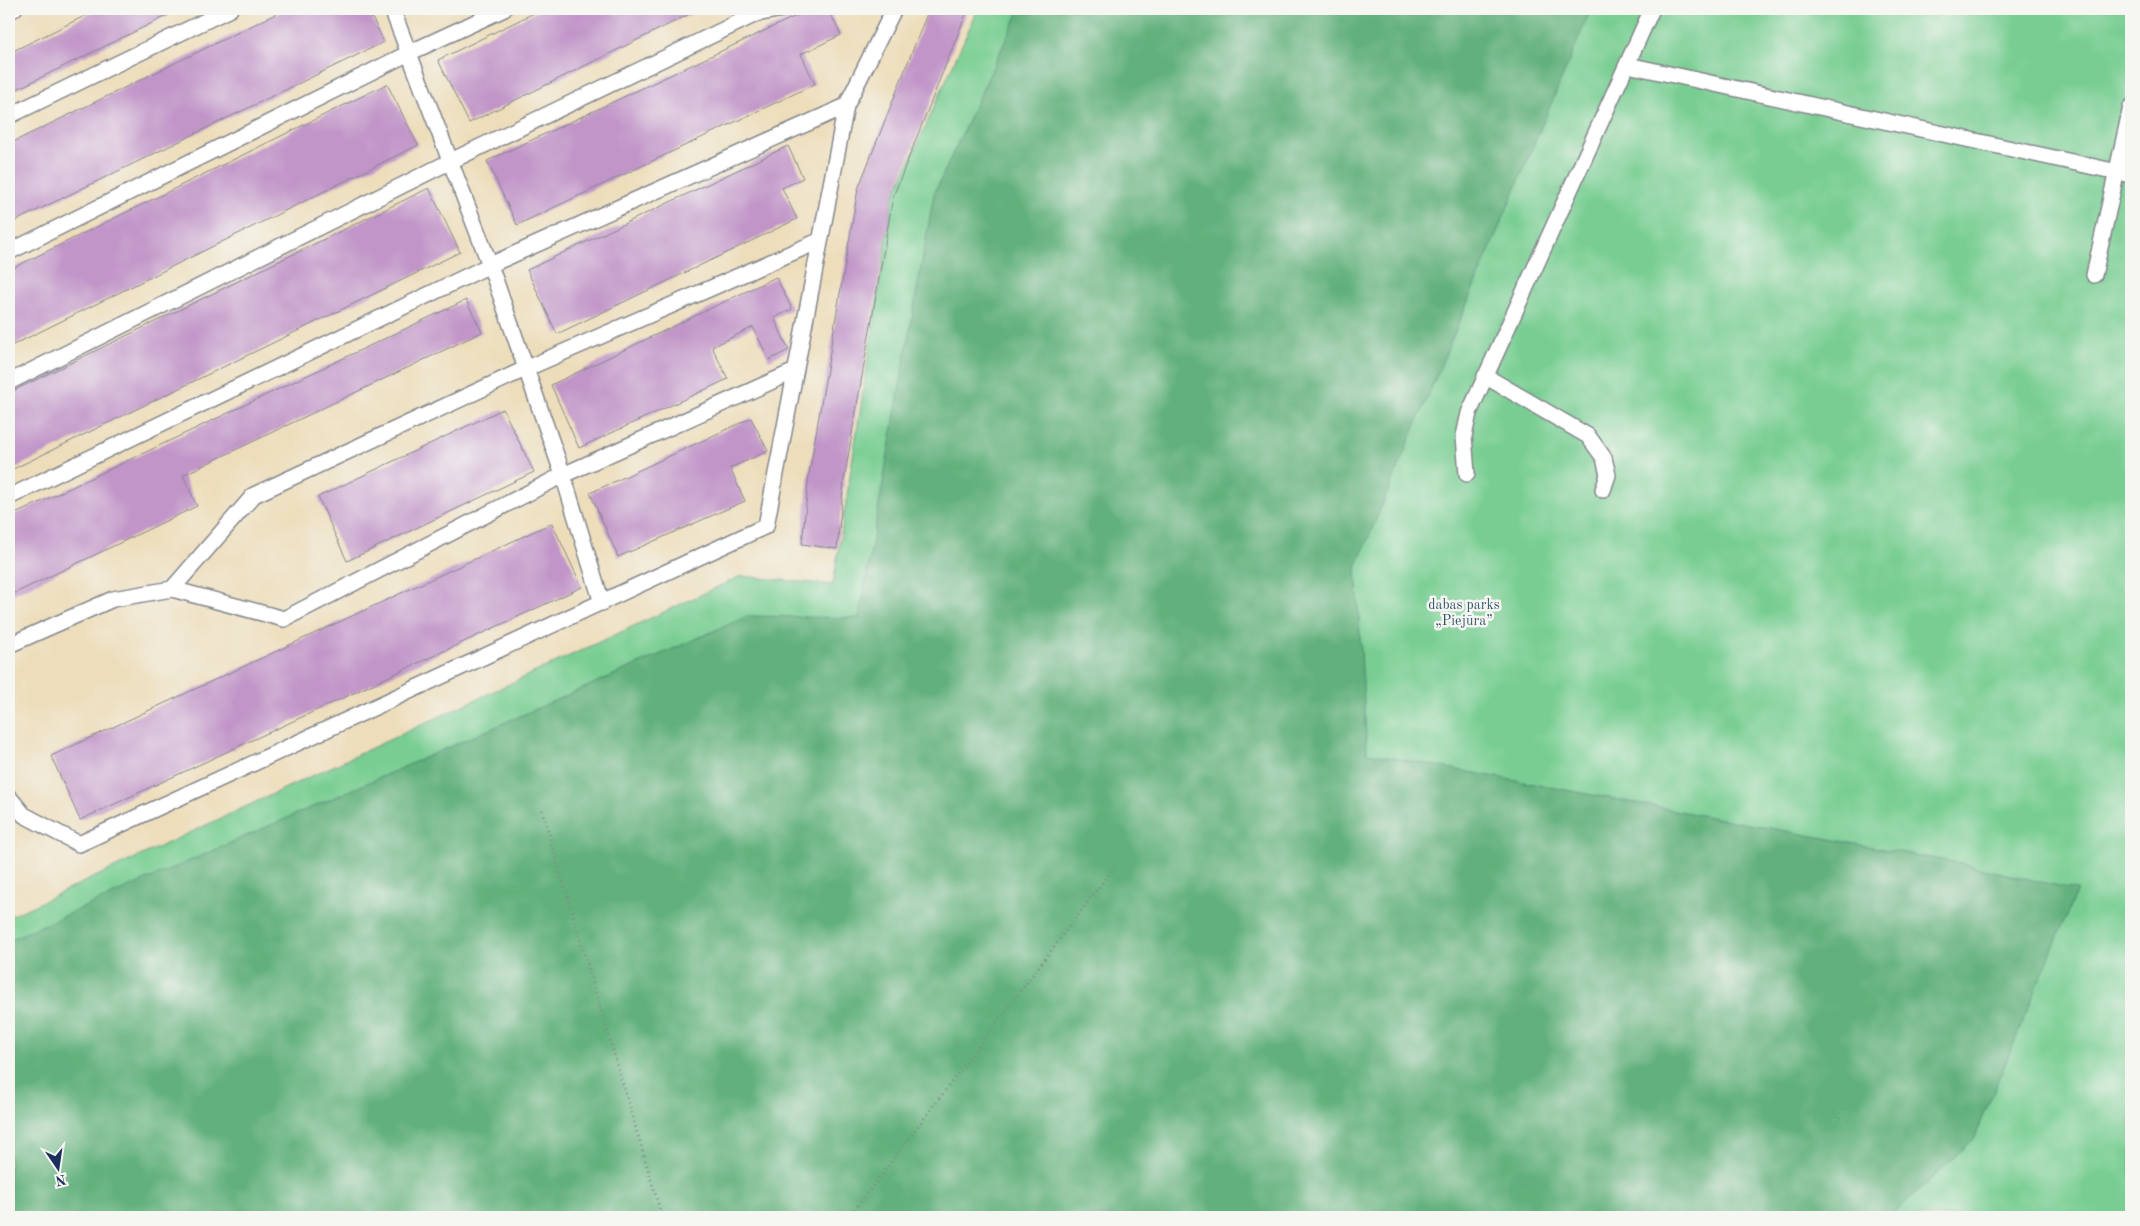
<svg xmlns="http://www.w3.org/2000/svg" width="2140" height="1226" viewBox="0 0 2140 1226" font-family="'Old Standard TT',serif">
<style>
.green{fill:#78ce92;stroke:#4a7e78}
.forest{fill:#62b17c;stroke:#3e706d}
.building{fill:#c195c8}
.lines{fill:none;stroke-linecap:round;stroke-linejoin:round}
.service-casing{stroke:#84868c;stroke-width:18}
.path{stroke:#84868c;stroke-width:3;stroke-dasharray:1 4;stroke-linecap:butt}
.service{stroke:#fff;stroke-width:15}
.labels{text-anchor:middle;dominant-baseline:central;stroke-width:5;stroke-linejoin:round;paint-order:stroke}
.park-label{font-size:14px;fill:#32576b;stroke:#f6f6f2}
</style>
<rect width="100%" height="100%" fill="#f6f6f2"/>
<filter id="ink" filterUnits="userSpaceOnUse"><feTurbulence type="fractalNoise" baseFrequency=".02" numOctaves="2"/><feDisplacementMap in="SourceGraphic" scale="10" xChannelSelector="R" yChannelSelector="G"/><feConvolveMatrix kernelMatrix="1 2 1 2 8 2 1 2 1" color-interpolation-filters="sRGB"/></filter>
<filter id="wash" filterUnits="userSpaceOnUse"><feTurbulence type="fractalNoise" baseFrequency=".0096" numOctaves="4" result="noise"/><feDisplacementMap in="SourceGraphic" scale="20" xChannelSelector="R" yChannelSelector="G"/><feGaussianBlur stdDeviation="1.12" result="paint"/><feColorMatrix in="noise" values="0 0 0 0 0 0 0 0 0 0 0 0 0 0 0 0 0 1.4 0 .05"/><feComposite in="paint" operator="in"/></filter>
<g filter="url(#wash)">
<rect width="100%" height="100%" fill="#edddba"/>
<path class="green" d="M978,9H2131V1217H9V911L11,916L741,576L833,585L893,198Z"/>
<path class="forest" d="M1020,9H1591L1356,567L1367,753L1953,862L2077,890L1974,1139L1890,1217H9V940L748,616L859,618L934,194Z"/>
<g id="blocks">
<path class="building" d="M99,9H181L9,93V53Z
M286,9H368L384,42L9,224V144Z
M542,9H700L469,123L438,60Z
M811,9H828L841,35L801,54L815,84L517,225L487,161Z
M929,9H968L893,197L844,480L837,549L802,544L809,474L858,189Z
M387,84L418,145L9,347V270Z
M788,146L803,178L782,188L797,219L557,334L527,270Z
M429,188L460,252L9,471V393Z
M776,277L792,309L774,318L789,350L769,360L753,327L712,347L728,379L579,448L551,385Z
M466,300L482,332L183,475L197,506L11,595L9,591V517Z
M503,409L534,472L347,561L318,497Z
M751,418L768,451L730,468L745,501L618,557L590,493Z
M552,523L582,587L80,820L51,756Z"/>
</g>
</g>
<g filter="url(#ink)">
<use href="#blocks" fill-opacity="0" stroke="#84868c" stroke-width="1"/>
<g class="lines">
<defs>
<path id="service" d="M392,9L490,265L563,475L602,603
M9,11L14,9
M1628,65L2131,175
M9,116L230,9
M9,252L409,53L504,9
M2094,275L2131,107
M1485,376L1588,436L1604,458L1608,475L1603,490
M9,382L451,161L756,14L783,9
M1467,474L1464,436L1469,413L1652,9
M9,497L490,265L846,106
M172,589L254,495L525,369L819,241
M9,645L113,599L172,589L284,619L563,475L795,371
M9,797L24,815L79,844L766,526L846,106L894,9"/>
</defs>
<use href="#service" class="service-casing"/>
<path class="path" d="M542,810L662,1217
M847,1217L860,1203L1115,866"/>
<use href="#service" class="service"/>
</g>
</g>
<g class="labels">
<g class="park-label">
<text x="1464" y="605">dabas parks<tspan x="1464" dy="16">„Piejūra”</tspan></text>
</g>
</g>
<rect width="2140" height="1226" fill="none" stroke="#f6f6f2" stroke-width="30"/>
<g transform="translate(58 1168) rotate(167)" stroke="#f6f6f2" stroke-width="4" paint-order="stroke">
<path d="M0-4L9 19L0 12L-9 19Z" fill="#1b2f5e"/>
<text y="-8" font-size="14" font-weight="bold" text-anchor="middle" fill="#1b2f5e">N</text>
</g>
</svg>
